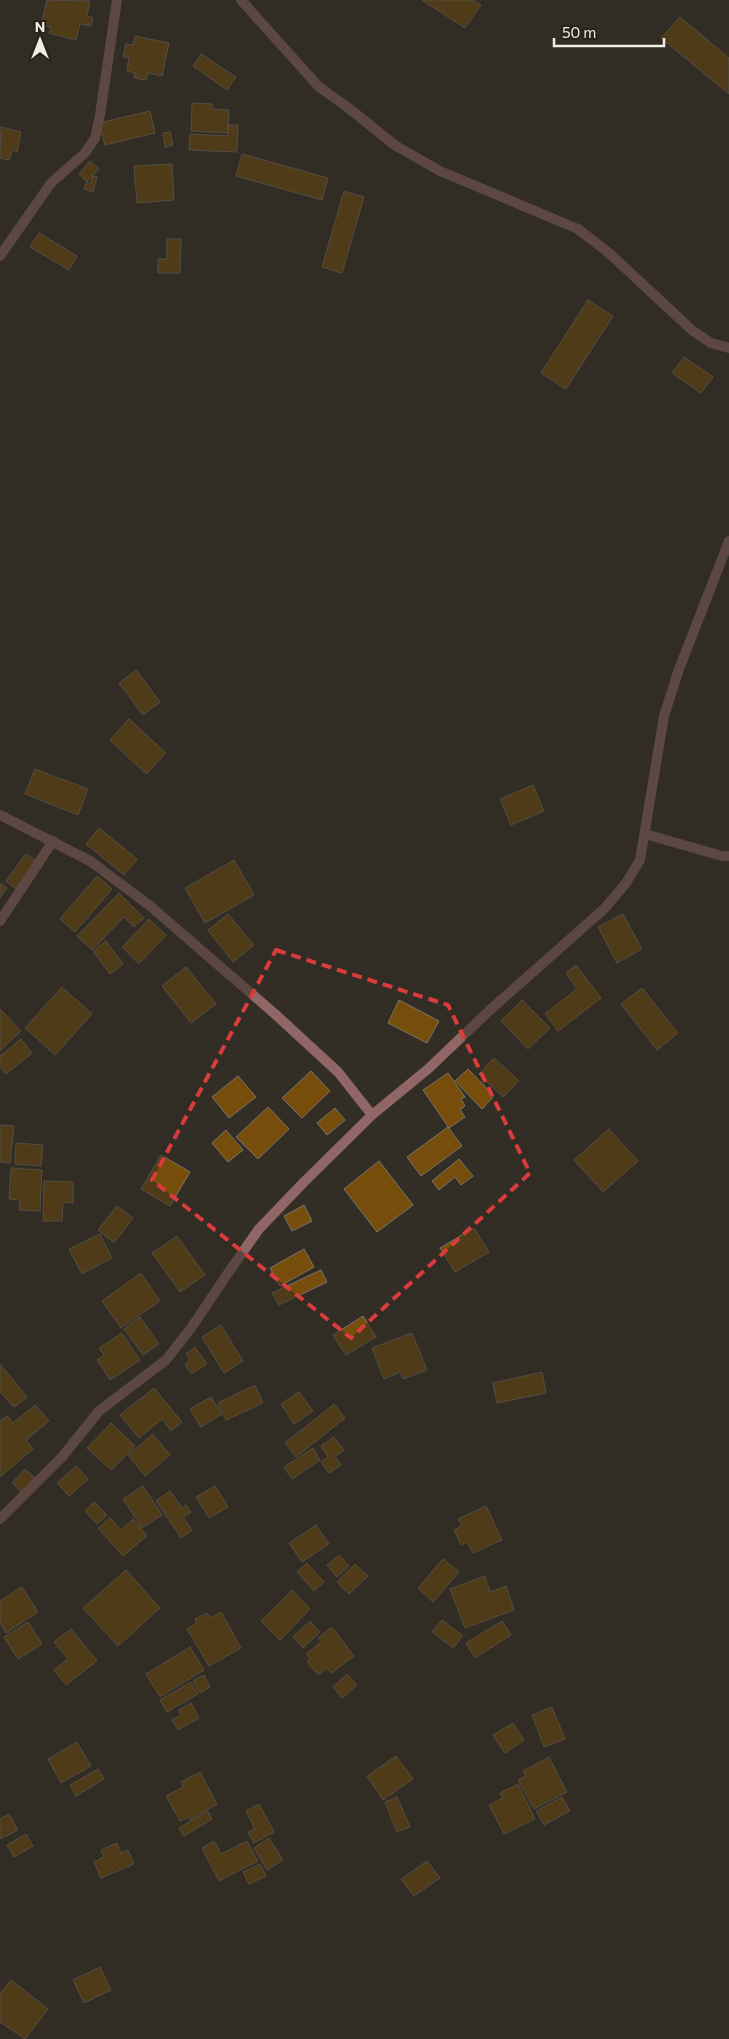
<svg xmlns="http://www.w3.org/2000/svg" width="729" height="2039" viewBox="0 0 729 2039" font-family="Commissioner,sans-serif">
<style>
.building{fill:#764d0b;stroke:#7b746c}
.lines{fill:none;stroke-linecap:round;stroke-linejoin:round}
.minor{stroke:#906766;stroke-width:10}
.marked{fill:none;stroke:#d93c3b;stroke-width:4;stroke-dasharray:10 6;stroke-linejoin:round}
</style>
<rect width="100%" height="100%" fill="#322d25"/>
<path class="building" d="M47,0L90,1L87,16L93,18L91,26L80,24L76,40L49,33L51,27L41,25Z
M422,0H473L481,5L465,28Z
M680,17L729,58V94L661,38Z
M135,36L169,43L162,76L148,73L146,80L134,78L135,73L127,71L129,58L123,57L126,44L133,45Z
M201,54L236,77L227,90L193,66Z
M192,103L212,104V109L229,110L228,133L191,131Z
M150,111L155,133L105,145L99,123Z
M228,125H238L237,152L189,150L190,134L228,136Z
M1,127L21,132L17,152L12,150L9,160L0,158Z
M170,132L173,145L165,147L163,133Z
M242,154L328,178L322,200L236,176Z
M90,161L99,169L87,182L79,174Z
M172,164L174,200L137,203L134,166Z
M93,176L97,177L93,192L84,189L86,183L90,184Z
M344,191L364,197L342,273L322,267Z
M39,233L77,256L69,270L30,247Z
M167,239H181L180,273H158V259H167Z
M588,300L613,316L566,389L541,373Z
M684,357L713,377L701,393L672,373Z
M136,670L160,702L143,715L119,683Z
M129,719L166,753L146,774L110,740Z
M35,769L88,789L78,815L25,794Z
M533,785L544,811L511,825L500,799Z
M99,828L137,859L124,875L86,844Z
M26,854L37,862L17,890L6,881Z
M234,860L254,895L205,923L185,888Z
M97,876L112,889L75,932L60,919Z
M0,883L7,888L0,898Z
M119,893L144,918L134,927L124,917L92,950L77,936Z
M228,914L254,945L233,962L208,930Z
M623,914L642,949L617,963L598,927Z
M149,919L166,935L139,964L122,947Z
M106,941L123,964L110,974L93,951Z
M576,965L601,998L558,1031L545,1014L577,989L566,973Z
M186,967L216,1004L191,1023L162,986Z
M62,987L92,1014L55,1055L25,1028Z
M642,988L678,1033L657,1050L621,1004Z
M399,1000L439,1021L427,1043L388,1023Z
M522,1000L550,1028L528,1049L501,1021Z
M0,1009L21,1031L0,1051Z
M21,1039L32,1053L6,1074L0,1067V1056Z
M494,1058L519,1081L503,1097L479,1074Z
M468,1069L494,1096L482,1109L455,1081Z
M311,1071L330,1091L302,1118L282,1098Z
M448,1073L465,1097L461,1099L465,1106L460,1110L465,1117L449,1128L423,1090Z
M238,1076L256,1097L229,1118L212,1097Z
M268,1107L289,1129L258,1159L236,1137Z
M335,1108L345,1120L327,1135L317,1123Z
M0,1125L14,1126L10,1163L0,1162Z
M448,1127L462,1146L421,1176L407,1157Z
M609,1129L638,1161L603,1192L574,1160Z
M226,1130L243,1150L228,1162L212,1143Z
M16,1143L43,1145L41,1166L15,1164Z
M161,1155L190,1172L170,1206L141,1189Z
M459,1159L473,1176L461,1185L455,1177L439,1190L432,1181Z
M379,1161L413,1205L377,1232L344,1189Z
M11,1168L42,1170L40,1211L19,1210L20,1200L9,1199Z
M44,1181L73,1182V1203L63,1202L62,1221H43Z
M304,1205L312,1221L292,1231L284,1216Z
M117,1206L133,1218L114,1243L98,1230Z
M474,1228L489,1252L455,1272L440,1248Z
M100,1234L112,1258L82,1274L69,1249Z
M177,1236L205,1275L180,1292L152,1253Z
M304,1249L314,1267L280,1286L270,1268Z
M321,1270L327,1282L279,1305L272,1293Z
M141,1273L160,1301L121,1328L102,1301Z
M363,1316L376,1337L346,1355L333,1335Z
M140,1317L159,1344L143,1355L124,1329Z
M221,1325L243,1361L224,1373L202,1337Z
M122,1333L140,1360L110,1380L97,1360L104,1355L99,1348Z
M412,1333L427,1370L403,1379L400,1372L384,1379L372,1348Z
M195,1347L207,1364L191,1374L185,1364L190,1360L186,1354Z
M0,1364L27,1397L14,1407L0,1392Z
M542,1372L546,1393L497,1403L493,1383Z
M255,1385L263,1403L226,1420L218,1403Z
M154,1388L182,1422L171,1431L162,1419L139,1438L120,1415Z
M299,1392L313,1411L294,1424L281,1404Z
M211,1397L222,1414L201,1427L190,1409Z
M334,1404L345,1418L296,1457L285,1443Z
M35,1405L49,1421L26,1440L33,1449L0,1477V1421L7,1416L13,1423Z
M111,1423L135,1446L111,1470L87,1448Z
M153,1434L170,1455L145,1476L128,1455Z
M334,1437L344,1450L335,1457L341,1465L329,1473L321,1462L328,1457L321,1446Z
M313,1448L320,1460L292,1479L284,1467Z
M76,1466L88,1479L69,1496L57,1483Z
M25,1469L35,1478L22,1492L12,1483Z
M143,1486L162,1515L142,1528L123,1499Z
M215,1486L228,1507L209,1518L196,1497Z
M170,1491L182,1508L186,1505L191,1512L183,1517L192,1530L181,1538L156,1501Z
M94,1502L107,1515L97,1524L85,1511Z
M486,1506L502,1540L473,1553L467,1542L461,1545L454,1530L462,1526L458,1519Z
M110,1518L121,1530L133,1519L147,1536L123,1556L98,1528Z
M316,1525L329,1544L302,1562L289,1543Z
M339,1555L349,1566L337,1577L327,1565Z
M443,1559L459,1572L433,1602L418,1588Z
M307,1563L324,1582L314,1591L297,1572Z
M355,1564L368,1576L349,1594L337,1582Z
M126,1570L160,1608L118,1646L83,1608Z
M485,1576L490,1592L506,1586L514,1610L465,1628L450,1589Z
M22,1587L38,1612L6,1633L0,1623V1601Z
M292,1590L310,1609L280,1640L261,1621Z
M221,1612L241,1648L209,1666L187,1629L197,1623L195,1619L207,1613L210,1618Z
M442,1620L463,1636L453,1648L432,1632Z
M310,1621L320,1632L303,1648L293,1637Z
M502,1621L511,1635L475,1658L466,1643Z
M28,1622L42,1644L18,1659L4,1637Z
M332,1627L354,1656L331,1673L327,1668L318,1675L307,1662L310,1659L306,1654L321,1642L318,1638Z
M71,1629L97,1661L66,1685L54,1670L68,1659L54,1642Z
M190,1647L204,1670L160,1697L146,1674Z
M347,1674L357,1685L342,1698L333,1687Z
M204,1675L210,1687L200,1693L193,1681Z
M191,1682L198,1694L167,1712L160,1700Z
M191,1703L199,1718L178,1730L172,1720L181,1715L179,1710Z
M552,1707L565,1739L544,1747L532,1715Z
M513,1723L524,1740L505,1753L493,1735Z
M77,1742L91,1766L61,1783L48,1759Z
M396,1756L413,1779L383,1800L367,1776Z
M549,1757L567,1792L534,1809L518,1780L526,1776L523,1771Z
M98,1769L104,1779L76,1796L70,1785Z
M200,1772L217,1804L190,1820L188,1817L180,1821L166,1796L183,1787L181,1782Z
M518,1784L535,1819L504,1834L489,1805L503,1798L500,1793Z
M397,1797L410,1827L397,1832L385,1802Z
M562,1797L570,1811L544,1825L536,1811Z
M259,1804L274,1832L254,1843L248,1832L255,1829L246,1811Z
M208,1811L212,1819L184,1836L179,1828Z
M9,1814L18,1830L0,1839V1819Z
M26,1834L33,1846L14,1857L7,1845Z
M269,1838L283,1860L267,1870L254,1848Z
M214,1841L221,1854L247,1841L258,1861L219,1881L202,1848Z
M117,1843L121,1853L128,1850L134,1864L101,1878L94,1862L104,1857L101,1850Z
M427,1861L440,1878L414,1896L401,1879Z
M260,1864L266,1876L249,1884L243,1872Z
M100,1967L111,1990L84,2003L73,1980Z
M11,1980L48,2009L25,2039L0,2022V1994Z"/>
<g class="lines">
<path class="minor" d="M241,0L319,87L346,106L396,146L440,171L578,229L609,253L693,331L711,343L729,348
M0,256L51,183L85,153L95,138L100,115L117,0
M0,815L90,861L149,905L275,1014L338,1072L372,1115
M645,834L722,856H729
M0,921L53,841
M0,1519L62,1457L99,1411L166,1360L191,1328L228,1273L259,1229L303,1183L372,1115L428,1069L490,1010L604,909L626,883L640,860L664,716L679,669L729,541"/>
</g>
<path d="M0 0H729V2039H0ZM276,950L448,1005L530,1173L351,1338L152,1180Z" fill="#322d25" fill-opacity=".55" fill-rule="evenodd"/>
<path class="marked" d="M276,950L448,1005L530,1173L351,1338L152,1180Z"/>
<g transform="translate(40 40)" stroke="#28241c" stroke-width="4" paint-order="stroke">
<path d="M0-4L9 19L0 12L-9 19Z" fill="#f0ede7"/>
<text y="-8" font-size="14" font-weight="bold" text-anchor="middle" fill="#f0ede7">N</text>
</g>
<path d="M554 38v8h110v-8" fill="none" stroke="#f0ede7" stroke-width="2.5"/>
<text x="562" y="38" font-size="15" fill="#f0ede7" stroke="#28241c" stroke-width="4" paint-order="stroke">50 m</text>
</svg>
